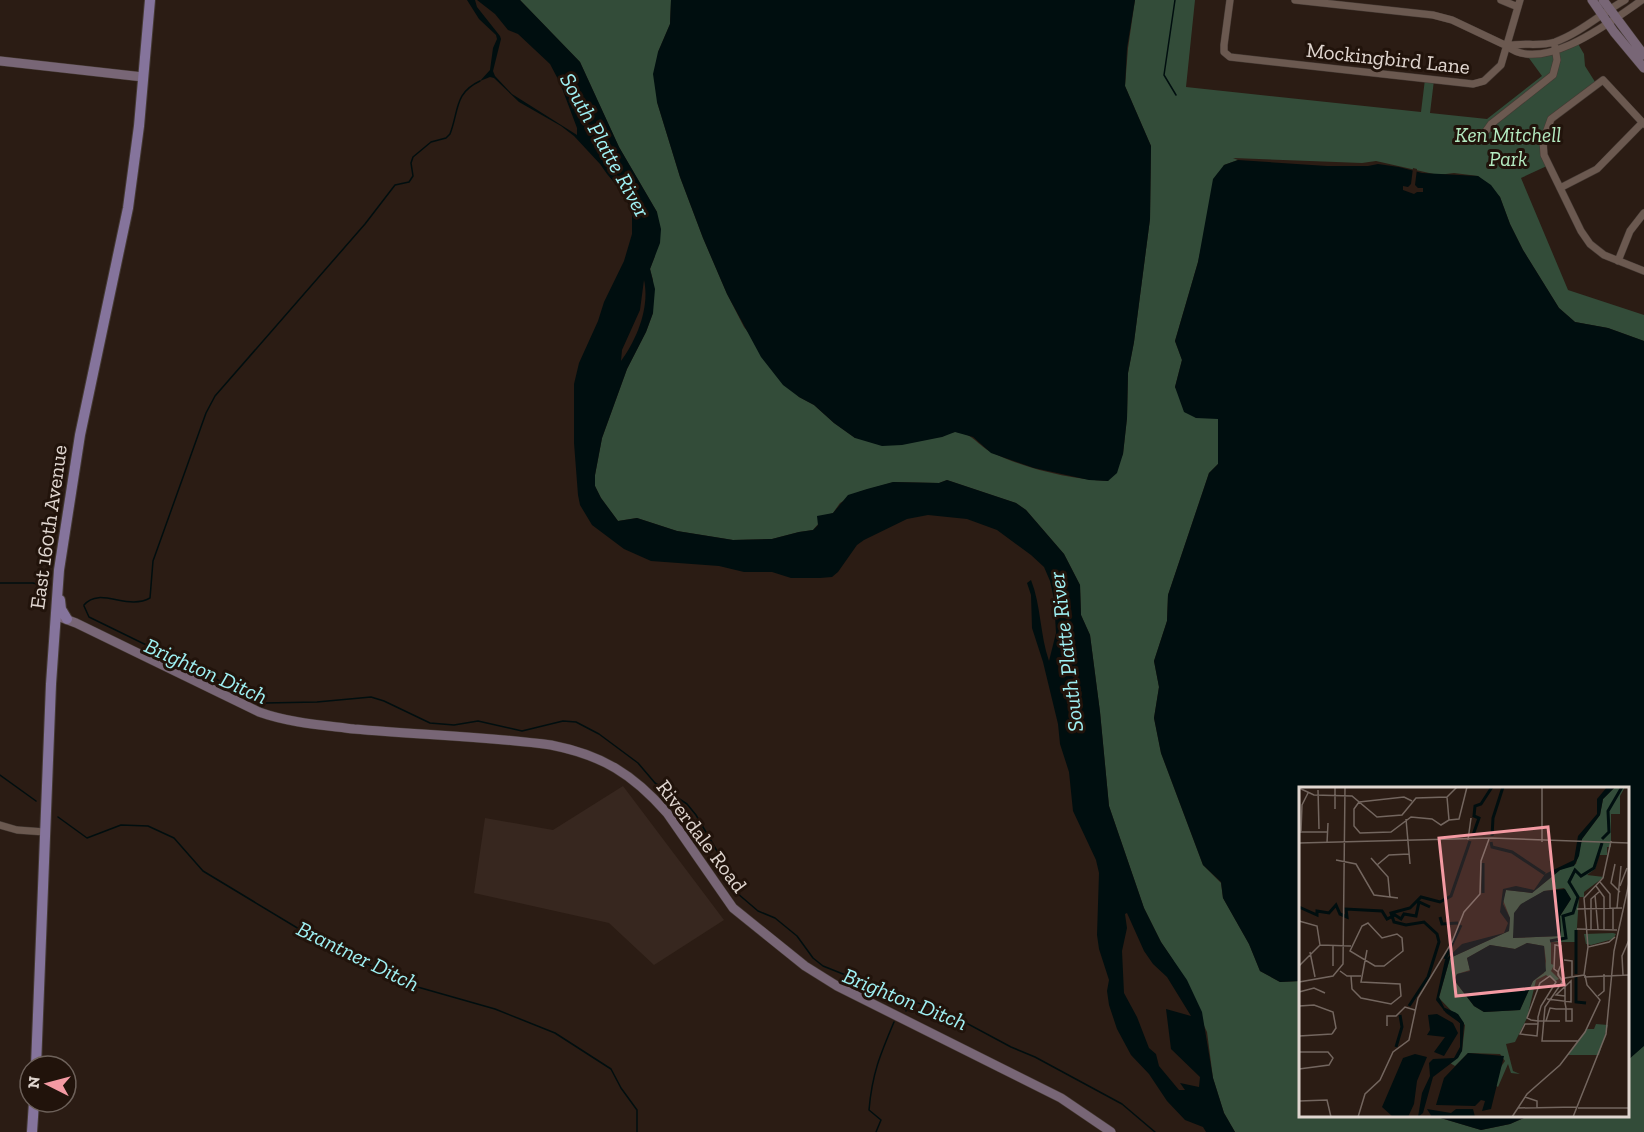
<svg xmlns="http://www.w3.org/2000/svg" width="1644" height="1132" viewBox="0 0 1644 1132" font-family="'Zilla Slab',serif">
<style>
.industrial{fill:#37271f}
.green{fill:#334c39}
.water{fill:#000e0f;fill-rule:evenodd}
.pier{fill:#2b1c14}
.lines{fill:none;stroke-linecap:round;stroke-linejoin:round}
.stream{stroke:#000e0f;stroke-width:1.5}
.street-casing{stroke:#443933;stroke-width:8}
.secondary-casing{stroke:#443933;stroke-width:10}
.primary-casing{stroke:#443933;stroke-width:12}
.street{stroke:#6b5950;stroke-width:7}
.secondary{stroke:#786676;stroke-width:9}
.primary{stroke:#85749c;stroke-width:10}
.labels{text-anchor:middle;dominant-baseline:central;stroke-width:6;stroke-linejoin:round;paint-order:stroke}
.street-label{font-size:21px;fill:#e0d6d0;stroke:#21130b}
.park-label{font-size:21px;font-style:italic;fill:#b4ebc1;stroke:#21130b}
.water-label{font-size:22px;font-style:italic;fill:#9ff1f4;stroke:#21130b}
.inset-river{fill:none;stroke:#000e0f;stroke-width:3}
.inset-road{fill:none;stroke:#73665f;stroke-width:1.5}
.view{fill:#f49aa3;fill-opacity:0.15;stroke:#f49aa3;stroke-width:3}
.inset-edge{fill:none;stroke:#e0d6d0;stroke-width:3}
</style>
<rect width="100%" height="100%" fill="#2b1c14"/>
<path class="industrial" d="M623,786L724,920L654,965L609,923L474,893L485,818L553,830Z"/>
<path class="green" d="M520,0H671L670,24L658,52L657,102L680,177L703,238L727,294L744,327L799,397L814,405L834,423L855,438L942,437C945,435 951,432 955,432C970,431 979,446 991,452C1026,469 1069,479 1108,481L1123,454L1127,418L1128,373L1134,342L1150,219L1151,146L1125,86L1128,48L1135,0H1195L1186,87L1421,112L1425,79L1434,80L1430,113L1487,119L1542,76L1526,54L1577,42L1584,54L1585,66L1597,85L1558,113L1543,141L1549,165L1521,178L1568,290L1644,315V341L1608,328L1575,322L1559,308L1523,250L1510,224L1500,197L1478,176L1454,173L1438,175L1376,161L1362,163L1233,158L1238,160L1224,165L1207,222L1198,262L1175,341L1182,360L1175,387L1196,418H1218V464L1209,473L1168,595L1167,621L1154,661L1159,687L1154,718L1161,753L1203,865L1221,883L1223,898L1249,944L1260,971L1280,982L1300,981V1116H1434L1481,1130L1510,1124L1528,1116H1628V1060L1644,1045V1132H1235L1224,1113L1213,1078L1207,1032L1173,960L1161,942L1144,908L1109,806L1100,712L1090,635L1081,615L1080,585L1064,554L1026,510L1016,503L947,480L939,483L894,482L859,492L840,503L833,513L825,516L813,530L799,532L772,539L733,540L677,531L637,518L618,521L601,498L595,486V475L602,438L627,369L646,332L653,313V280L650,269L655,256L657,212L619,147L580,62Z"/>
<path class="water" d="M467,0H475L477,7L500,36L501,39L493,71L495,76L512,94L577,135V128L560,83L550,64L518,34L508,30L495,14L477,0H520L580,62L619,147L657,212L661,229L660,243L650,269L655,289L653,313L646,332L627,369L602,438L595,475V486L601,498L618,521L637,518L677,531L733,540L772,539L799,532L813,530L818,525L817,516L833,513L848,495L867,489L893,482L939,483L947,480L1016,503L1026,510L1064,554L1080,585L1081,615L1090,635L1100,712L1109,806L1144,908L1161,942L1187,980L1202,1012L1213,1078L1224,1113L1235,1132H1206L1203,1127L1185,1120L1167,1101L1149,1074L1131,1055L1117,1029L1109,1005L1107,991L1109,980L1099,949L1097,935L1099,873L1096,860L1073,811L1069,772L1060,744L1058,724L1043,662L1032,628L1031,595L1027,583L1031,580C1041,605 1040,635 1049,661L1056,633L1054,599L1050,581L1044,567L1031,555L997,530L967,519L928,515L907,519L864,540L857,545L838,572L832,577L820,578H791L772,572H744L719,566L651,561L624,549L592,525L580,505L578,495L574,443V384L579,363L598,321L604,302L624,261L632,234V212L623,193L607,174L600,164L574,136L561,126L519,102L494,78L490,77L480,81L490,70L493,48L497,39L496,35L479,19ZM644,280C650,307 637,339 621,361L622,350L640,310ZM1127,913L1144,951L1153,964L1167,977L1191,1016L1166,1009L1171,1049L1200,1077L1199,1087L1180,1083L1185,1090H1179L1159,1066L1156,1054L1149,1048L1137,1017L1124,993L1122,951L1127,928L1125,914Z
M671,0H1135L1127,48L1125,86L1151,146L1150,219L1134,342L1128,373L1127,418L1123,454L1117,473L1108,481L1089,480L1034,468L991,453L973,437L955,432L942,437L902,445L882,446L855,438L834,423L814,405L799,397L783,385L761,357L727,294L703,238L680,177L657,102L653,74L658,52L670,24Z
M1238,160L1327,166H1368L1378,164L1399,167L1422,173L1478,176L1491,185L1500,197L1510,224L1523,250L1559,308L1575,322L1608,328L1644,341V1046L1628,1060V788H1300V981L1280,982L1260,971L1249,944L1223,898L1221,882L1203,865L1161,753L1154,718L1159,687L1154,661L1167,621L1168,595L1209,473L1218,464V419L1196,418L1184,412L1175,387L1182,360L1175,341L1198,262L1213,179L1224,165Z
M1434,1116H1528L1510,1124L1481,1130Z"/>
<path class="pier" d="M1413,168L1417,169L1415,185L1418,188H1423V192H1417L1414,194L1403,190V186L1408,187L1411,184Z"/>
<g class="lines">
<path class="stream" d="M1175,0L1164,75L1176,95
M0,583H33L44,586
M84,605C100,586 127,611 150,598L153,561L206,413L215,396L365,224L395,185L409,182L413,176L411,163L413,157L431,142L446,138L450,134C459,111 454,93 480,81
M84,606L89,617L265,703L317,702L371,697L384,701L430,723L454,725L478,721L522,731L563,721L576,722L599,734L638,763L655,783L687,804L696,815L717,851L737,893L758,911L775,918L797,936L813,958L823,966L848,976L872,990L942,1010L1011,1047L1035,1057L1122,1104L1155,1132
M0,775L36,801
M58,817L87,838L121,825L148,826L174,838L203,871L309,935L407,984L495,1009L555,1033L611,1069L621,1088L637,1110V1132
M906,1011L907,1000
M876,1132L881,1120L869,1110C872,1074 880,1055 894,1022"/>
<defs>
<path id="street" d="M1230,0L1224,45V52L1230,57L1473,84L1484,81L1501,65L1520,0
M1295,0L1433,15L1452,20L1507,46C1542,75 1612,21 1642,0
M1501,0L1518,7
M1507,46C1523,42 1539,47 1555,42C1580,33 1602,13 1625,0
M1644,124L1603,80L1551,119L1543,141L1544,155L1581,231L1590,244L1604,255L1644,271
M1486,131L1491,124L1553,75L1557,60L1555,47
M1560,188L1597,169L1642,123
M1618,261L1630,231L1644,213
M0,825L17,830L45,832"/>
<path id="secondary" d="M1592,0L1614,32L1644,68
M1603,0L1644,55
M0,61L143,77
M60,617L76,623L259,712C290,723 322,725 354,729C419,735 486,736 551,745C602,755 633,774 667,813L733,908L805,966L837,986L1061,1098L1111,1132"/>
<path id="primary" d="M60,600L61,609L67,619
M36,1066L51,684L59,570L80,435L128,208L139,126L150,0
M32,1132L34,1102"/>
</defs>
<use href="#street" class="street-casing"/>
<use href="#secondary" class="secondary-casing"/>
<use href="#primary" class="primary-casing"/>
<use href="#street" class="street"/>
<use href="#secondary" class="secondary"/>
<use href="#primary" class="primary"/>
</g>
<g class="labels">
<g class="street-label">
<text transform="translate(1388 58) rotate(6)">Mockingbird Lane</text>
<text transform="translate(48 527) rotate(-82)">East 160th Avenue</text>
<text transform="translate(702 836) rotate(53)">Riverdale Road</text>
</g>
<g class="park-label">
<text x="1508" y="134">Ken Mitchell<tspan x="1508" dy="24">Park</tspan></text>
</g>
<g class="water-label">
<text transform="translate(605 145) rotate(61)">South Platte River</text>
<text transform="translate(1066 652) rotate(-97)">South Platte River</text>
<text transform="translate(206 671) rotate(24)">Brighton Ditch</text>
<text transform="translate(358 956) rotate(26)">Brantner Ditch</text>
<text transform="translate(905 999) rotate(22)">Brighton Ditch</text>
</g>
</g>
<g transform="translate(1299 787)">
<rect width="330" height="330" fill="#2b1c14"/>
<path d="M316,0H326L321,9V27H312V60H308V68H300L296,82L288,88L305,90L285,105V110H280L277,155H252V177L255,178L252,184L260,192L256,194L247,188L237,193L228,231L216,255L207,257L214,284L221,287L212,286L209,277L199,300L195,297L199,284L206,274L201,267L169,266L156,279L151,276L163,264L166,238L140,211L151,171L210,144L211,131L204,113L207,103L233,106L261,83L277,77L283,52L301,28L304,12ZM265,101L272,112L261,129L262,149L214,151L220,119L245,104ZM228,156L245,159L247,174L245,186L234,194L221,223L185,225L175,219L155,193L158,187L171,183L168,171L191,158L216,162ZM285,147L314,146L317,147L314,152L292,158L287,157ZM297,237L309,238L300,268H269L288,242H295Z" fill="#334c39" fill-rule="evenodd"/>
<path d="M308,0H316L304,12L301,28L283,52L280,69L275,79L261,83L233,106L207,103L204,117L211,131L210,144L151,171L140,210L146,222L159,227L165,236L163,264L159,271L134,290L124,326L119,330L123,306L131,289L130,276L134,272L155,271L161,260V236L147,226L137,213L146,173L163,157L205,146L209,136L201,125L204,102L217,99L235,103L246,87L275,73L279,49L298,27V12ZM266,102L272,112L261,129L262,149L214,151L215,126L222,117L245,104ZM228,156L245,159L247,184L234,194L221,223L185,225L175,219L155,193L158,187L171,184L168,171L191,158L216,162ZM138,227L154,236L159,246L145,269L135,265L146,250L128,248L131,243L129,228ZM169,266L205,269L192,322L183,324L186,314L182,313L176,319L137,318L145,291ZM116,267L128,270L118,294L115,317L109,330L93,329L83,320L104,271ZM128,322L152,326L157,322H174L176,330H133Z" fill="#000e0f"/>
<path class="inset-river" d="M174,48L180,31L175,29L176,19L182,17L193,0M193,49L194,31L204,0M303,52L310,45L309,24L323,0M192,55L193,60L213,65L246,87M184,106V76M0,120L18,128V124L30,126L37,118L41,127L48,130L47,122L83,124L88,132L96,128L102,132L105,127L117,129L120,115L131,120M141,130L143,137L159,136M277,143V187M251,154L267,151L264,129L274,126L279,110L270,95L276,83L282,89L295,81L303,56M146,172L162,138M277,190V215L287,216M110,219L129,190L140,155L138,147L125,135L107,138L95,135L92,126L111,121L122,110L141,115L152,109L171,54M145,222L156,227L162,235M97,260L103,240L101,228"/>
<path class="inset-road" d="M0,1L15,8L53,9L78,30L103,28L117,11L148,10L158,0M19,3L20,42M148,10L150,33M60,15L55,22V39L61,46L92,45L112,30L133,32L142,38L150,33M60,15L105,10L113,14M36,22V0M107,32L111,77M150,33L160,32L168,0M2,44L3,18L9,6M0,45H28M169,53L172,31M243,55V0M0,56L193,51L330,56M28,56L29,36M72,71L89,90L91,111M37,73L57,77L75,108L99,111M316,77L312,96L321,105M78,78L90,68L110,67M301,95L311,107V121M297,99L305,110V142M321,99L328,81M296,108L299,142M318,121L322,79M278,122L323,121M0,134L18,139L21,158M69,136L83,151L98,147L103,151L104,164L85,179H76L51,164L63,139ZM278,142L318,143M292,142V112L301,104M314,142V121M21,158L52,159M289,160L285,111L304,91L312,54M11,165L16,190M265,173L273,174V189M0,179L21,158M34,179V158M41,184L48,189H62M324,188L323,169L330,153M52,189L53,202L62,211L92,217L102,209L101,197L62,195L68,163M285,190L330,188M0,195L34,189L44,177L46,0M0,205L15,201L26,206M299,209L305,204V187M248,212L272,215V194L257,208L266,209M0,219L15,218L34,225L37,241L33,247M247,234L251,221L257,222H273V234H267V221L266,216V197L260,189L259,185L255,182L256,158L262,159V178L261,180L259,185V188L266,198M239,237H226L221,247L238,249L239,237V230L242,219L257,195L251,189L241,196L228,231L232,233L239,234H261M88,239V229H97L106,220L116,223M0,249L33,247M279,254H243L246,220L266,191L285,188L289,160L310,155L316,150M0,265H29L34,271L30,278L0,282M226,310L238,314V321M0,314L28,313L32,330M219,321L278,320M279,321H330M59,330L66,307L81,293L94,265L110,253L119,211L153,155L165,125L181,107L182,74L190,52M213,330L228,307L261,278L286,245L301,213L288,198L286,188M274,330L307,247L315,164L330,96"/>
<path class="view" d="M249,40L265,198L157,209L140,51Z"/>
<rect width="330" height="330" class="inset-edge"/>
</g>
<g transform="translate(48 1084) rotate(276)"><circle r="28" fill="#21130b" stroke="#6d615a" stroke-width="1.5"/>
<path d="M0-4.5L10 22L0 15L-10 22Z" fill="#f49aa3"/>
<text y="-9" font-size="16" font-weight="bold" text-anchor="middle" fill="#e0d6d0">N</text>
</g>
</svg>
